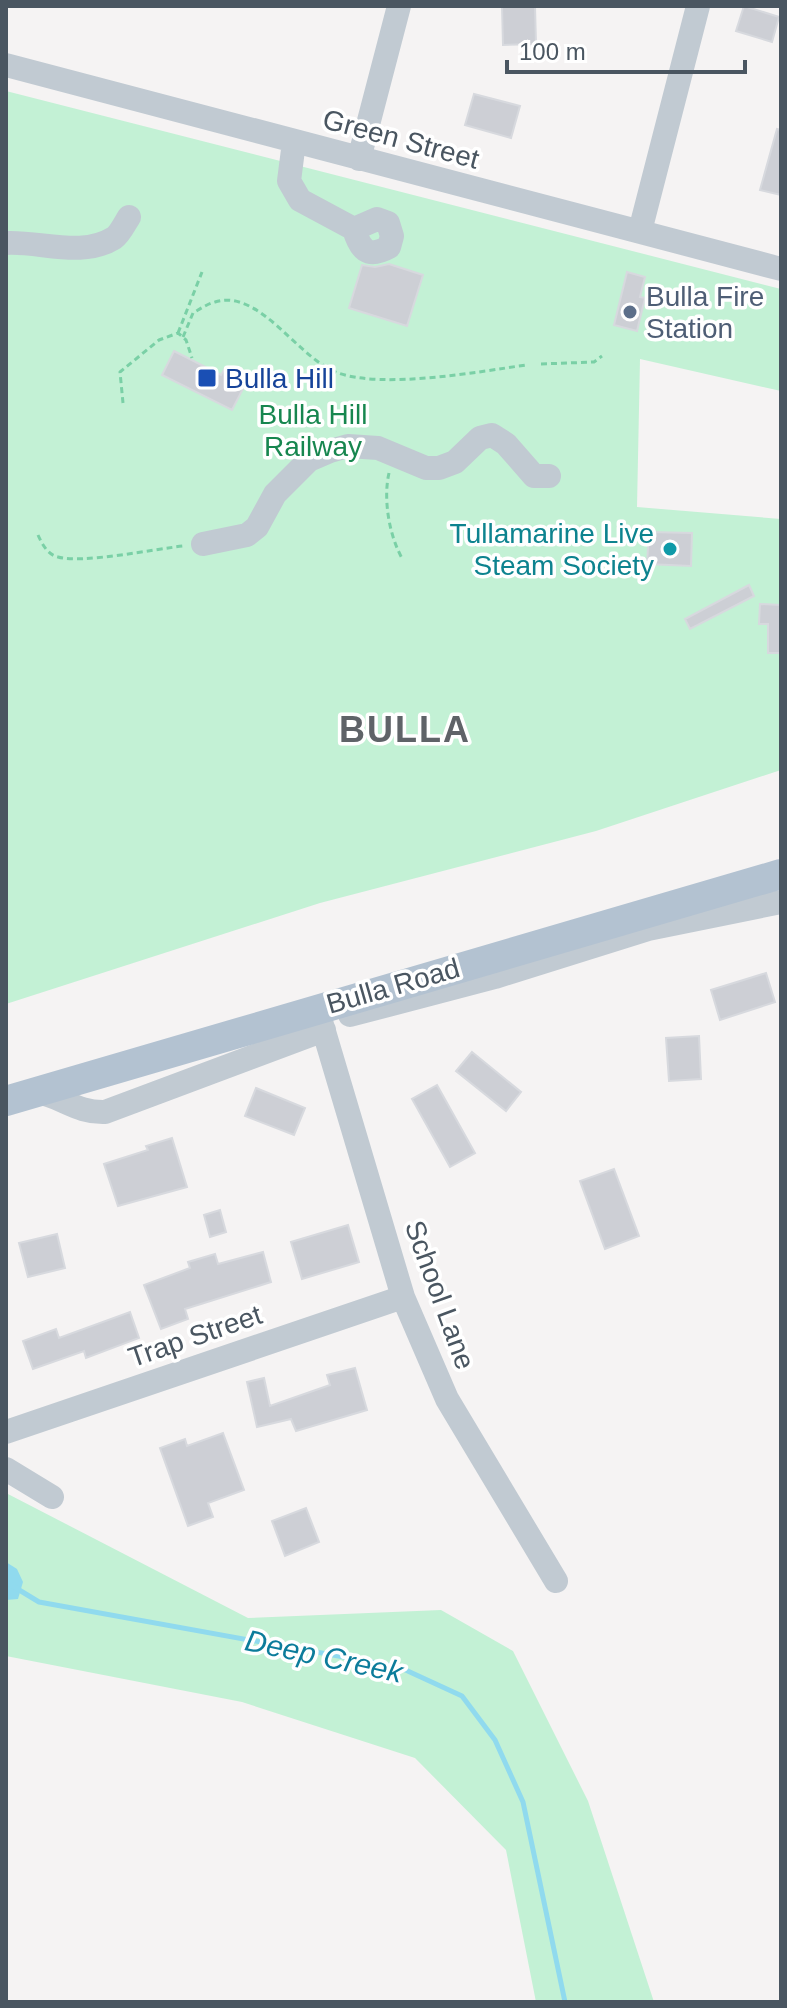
<svg xmlns="http://www.w3.org/2000/svg" width="787" height="2008" viewBox="0 0 787 2008" font-family="Helvetica,sans-serif">
<style>
.green{fill:#c3f1d5}
.water{fill:#90daee}
.lines{fill:none;stroke-linecap:round;stroke-linejoin:round}
.stream{stroke:#90daee;stroke-width:5}
.building{fill:#cdcfd5;stroke:#d7d9de;stroke-width:2}
.path{stroke:#7ad0a6;stroke-width:3;stroke-dasharray:6 4;stroke-linecap:butt}
.minor{stroke:#c1cad2;stroke-width:24}
.major{stroke:#b3c2d1;stroke-width:30}
.service-dot{fill:#5c6f8a;stroke:#fff;stroke-width:3}
.transit-dot{fill:#1a4fb4;stroke:#fff;stroke-width:3}
.culture-dot{fill:#0f9aa8;stroke:#fff;stroke-width:3}
.labels{text-anchor:middle;dominant-baseline:central;stroke-width:7;stroke-linejoin:round;paint-order:stroke}
.street-label{font-size:28px;fill:#4a5661;stroke:#fff}
.service-label{font-size:28px;fill:#4e5e75;stroke:#fff;text-anchor:start}
.transit-label{font-size:28px;fill:#164399;stroke:#fff;text-anchor:start}
.park-label{font-size:28px;fill:#17864f;stroke:#fff}
.culture-label{font-size:28px;fill:#0d838f;stroke:#fff;text-anchor:end}
.water-label{font-size:30px;font-style:italic;fill:#0c7c9b;stroke:#fff}
.district-label{font-size:36px;font-weight:bold;letter-spacing:2px;fill:#5f6368;stroke:#fff}
</style>
<rect width="100%" height="100%" fill="#f5f3f3"/>
<path class="green" d="M6,91L781,289V391L640,359L637,507L781,519V770L596,831L320,903L6,1004Z
M6,1493L248,1618L441,1610L513,1651L588,1801L654,2002H536L506,1850L415,1758L242,1702L6,1656Z"/>
<path class="water" d="M6,1562L17,1569L23,1582L18,1599L6,1600Z"/>
<g class="lines">
<path class="stream" d="M6,1582L39,1602L399,1667L462,1696L495,1740L523,1802L565,2002"/>
</g>
<path class="building" d="M502,6H535L536,44L503,45Z
M744,6L779,17L772,42L736,31Z
M474,94L520,106L511,138L465,125Z
M777,129L781,130V195L760,190Z
M389,264L423,275L407,326L349,308L362,265L375,267Z
M627,272L645,277L640,297L645,298L637,331L614,325Z
M174,351L221,375L225,368L248,379L232,410L162,375Z
M649,532L692,533L691,566L647,564Z
M749,585L754,596L690,629L685,619Z
M760,604L781,605V653H768V624H759Z
M766,973L775,1002L720,1020L711,990Z
M699,1036L701,1079L669,1081L666,1038Z
M472,1052L521,1092L506,1111L456,1071Z
M437,1085L475,1153L450,1167L412,1099Z
M256,1088L305,1108L294,1135L245,1116Z
M172,1138L187,1187L118,1206L104,1164L148,1150L146,1146Z
M614,1169L639,1236L605,1249L580,1181Z
M220,1210L226,1232L210,1237L204,1215Z
M348,1225L359,1262L302,1279L291,1242Z
M57,1234L65,1268L28,1277L19,1243Z
M263,1252L271,1282L185,1309L188,1319L161,1329L144,1285L190,1268L188,1262L215,1254L218,1264Z
M130,1312L139,1338L86,1358L84,1351L33,1369L23,1341L56,1329L59,1338Z
M355,1368L367,1410L296,1431L291,1419L257,1427L247,1382L264,1378L270,1406L330,1385L327,1375Z
M223,1433L244,1490L208,1503L213,1517L188,1526L160,1448L185,1439L187,1446Z
M306,1508L319,1542L285,1556L272,1521Z"/>
<g class="lines">
<path class="path" d="M178,333L202,272
M183,337L193,313C200,309 207,304 215,302C260,288 298,359 338,373C384,389 477,372 526,365
M541,364L594,362L602,356
M123,403L120,372L159,340L178,333L186,340L192,358
M389,473C383,499 389,536 403,560
M38,535C42,544 48,555 58,557C81,564 155,549 183,546"/>
<path class="minor" d="M6,65L781,269
M294,142L289,181L300,200L354,229L377,219L388,223L392,236L389,247C367,259 360,249 354,229
M359,159L399,6
M640,231L698,6
M6,243C41,241 82,258 114,238C120,234 125,223 129,217
M203,544L247,535L257,527L275,494L309,460L330,451L348,446L378,448L426,468H439L455,462L480,438L492,435L506,444L534,476H549
M317,1008L403,1297L447,1399L556,1581
M350,1015L495,977L648,929L781,902
M36,1092C62,1096 76,1113 105,1112L324,1030
M6,1432L403,1297
M6,1469L52,1497"/>
<path class="major" d="M6,1101L781,874"/>
</g>
<circle class="service-dot" cx="630" cy="312" r="8"/>
<rect class="transit-dot" x="197" y="368" width="20" height="20" rx="4"/>
<circle class="culture-dot" cx="670" cy="549" r="8"/>
<g class="labels">
<g class="street-label">
<text transform="translate(401 139) rotate(15)">Green Street</text>
<text transform="translate(393 986) rotate(-16)">Bulla Road</text>
<text transform="translate(440 1295) rotate(70)">School Lane</text>
<text transform="translate(195 1336) rotate(-19)">Trap Street</text>
</g>
<g class="service-label">
<text x="646" y="296">Bulla Fire<tspan x="646" dy="32">Station</tspan></text>
</g>
<g class="transit-label">
<text x="225" y="378">Bulla Hill</text>
</g>
<g class="park-label">
<text x="313" y="414">Bulla Hill<tspan x="313" dy="32">Railway</tspan></text>
</g>
<g class="culture-label">
<text x="654" y="533">Tullamarine Live<tspan x="654" dy="32">Steam Society</tspan></text>
</g>
<g class="water-label">
<text transform="translate(324 1656) rotate(12)">Deep Creek</text>
</g>
<g class="district-label">
<text x="405" y="729">BULLA</text>
</g>
</g>
<rect width="787" height="2008" fill="none" stroke="#4a5661" stroke-width="16"/>
<path d="M507 60v12h238v-12" fill="none" stroke="#4a5661" stroke-width="4"/>
<text x="519" y="60" font-size="24" fill="#4a5661" stroke="#ffffff" stroke-width="6" paint-order="stroke">100 m</text>
</svg>
